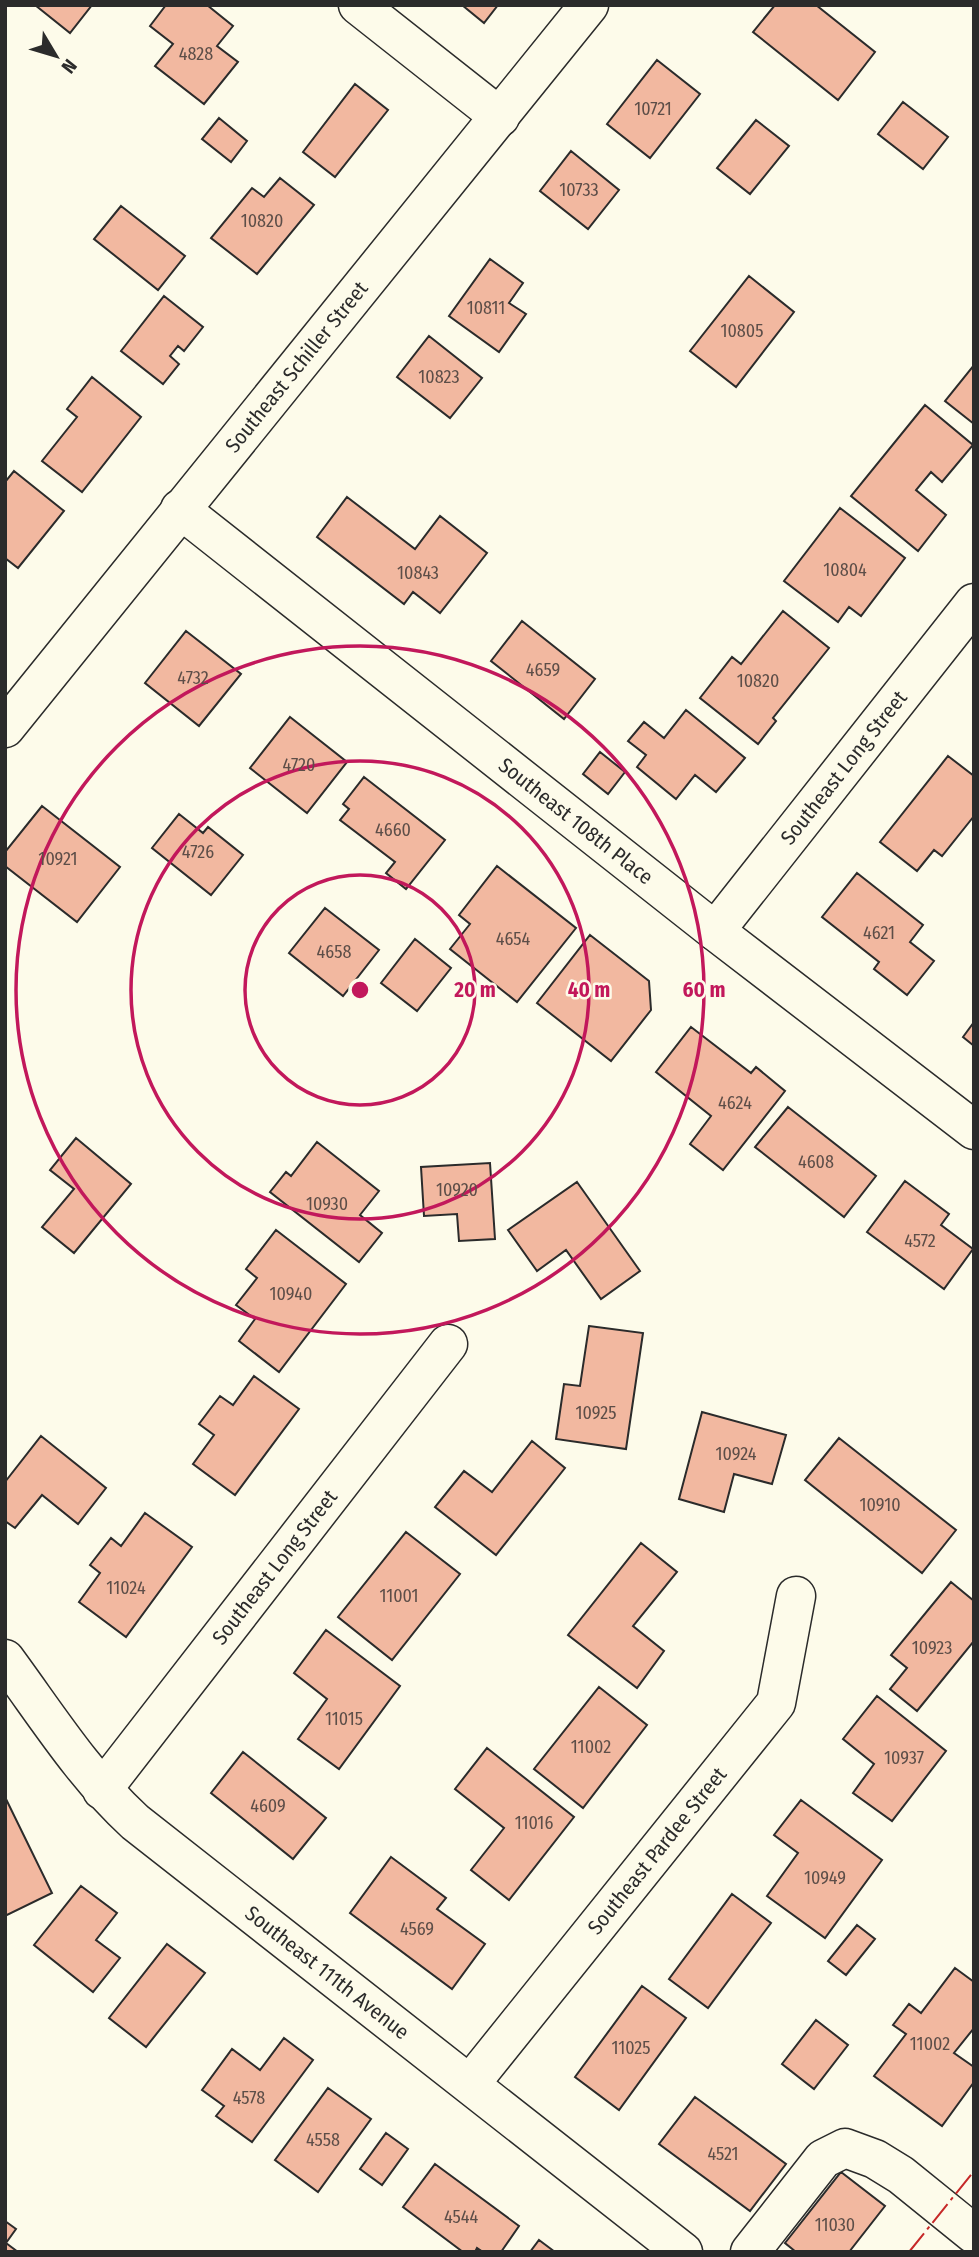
<svg xmlns="http://www.w3.org/2000/svg" width="979" height="2257" viewBox="0 0 979 2257" font-family="'Fira Sans Condensed',sans-serif">
<style>
.building{fill:#f2b8a0;stroke:#2b2b2b;stroke-width:2}
.lines{fill:none;stroke-linecap:round;stroke-linejoin:round}
.minor-casing{stroke:#2b2b2b;stroke-width:41}
.minor{stroke:#fdfbea;stroke-width:38}
.power{stroke:#c62828;stroke-width:2;stroke-dasharray:24 5 3.5 5;stroke-linecap:butt}
.ring{fill:none;stroke:#c2185b;stroke-width:3.5}
.labels{text-anchor:middle;dominant-baseline:central;stroke-width:5;stroke-linejoin:round;paint-order:stroke}
.number-label{font-size:18px;fill:#5d4e48}
.street-label{font-size:21px;fill:#2b2b2b;stroke:#fdfbea}
.centre{fill:#c2185b;stroke:#fdfbea;stroke-width:3.5}
.ring-label{font-size:21px;text-anchor:middle;font-weight:bold;fill:#c2185b;stroke:#fdfbea;stroke-width:5;stroke-linejoin:round;paint-order:stroke}
</style>
<rect width="100%" height="100%" fill="#fdfbea"/>
<path class="building" d="M35,5H92L70,33Z
M166,5H207L233,26L217,46L238,62L204,104L155,66L173,44L150,26Z
M462,5H498L484,23Z
M775,5H816L875,52L838,100L753,32Z
M657,60L700,94L650,158L607,124Z
M355,84L388,110L335,177L303,152Z
M903,102L948,137L923,169L878,134Z
M219,118L247,141L231,162L202,139Z
M756,120L789,146L750,194L717,168Z
M571,151L619,190L588,229L540,191Z
M280,178L314,205L257,274L211,238L252,188L264,197Z
M121,206L185,256L158,290L94,239Z
M490,259L523,283L509,303L526,314L499,352L449,316Z
M749,276L794,312L736,387L690,351Z
M164,296L203,327L184,351L178,346L170,356L179,364L163,384L121,351Z
M429,336L482,378L450,418L397,377Z
M974,365V424L945,401Z
M92,377L141,417L82,492L42,461L77,417L67,409Z
M925,405L973,445L942,482L931,472L916,490L946,515L918,551L851,496Z
M14,471L64,511L18,568L5,558V482Z
M347,497L415,549L440,516L487,553L440,613L413,592L404,604L317,537Z
M840,508L905,558L861,616L849,607L838,622L784,581Z
M783,611L829,648L773,718L776,721L758,744L700,698L732,657L741,664Z
M522,621L595,679L564,719L491,661Z
M186,631L241,674L199,726L145,683Z
M686,710L745,758L716,792L695,775L676,799L637,767L646,755L628,741L644,722L664,738Z
M290,717L347,762L307,813L250,768Z
M600,752L625,772L608,794L583,774Z
M948,756L974,776V816L942,856L934,850L917,871L880,842Z
M364,777L445,840L406,889L386,873L395,862L340,820L349,809L343,804Z
M42,806L120,867L77,922L5,866V852Z
M179,814L203,833L208,827L243,855L211,895L152,848Z
M497,866L576,928L517,1002L450,949L470,924L459,915Z
M857,873L923,925L910,942L934,961L907,995L874,969L879,962L822,917Z
M325,908L379,950L343,996L289,953Z
M590,935L649,981L651,1010L611,1061L537,1003Z
M415,939L451,968L417,1011L381,983Z
M974,1022V1046L963,1037Z
M691,1027L751,1073L756,1067L785,1091L723,1170L690,1144L711,1116L656,1072Z
M788,1107L876,1176L844,1217L755,1147Z
M76,1138L131,1184L74,1253L42,1227L74,1189L50,1170Z
M317,1142L379,1191L360,1215L382,1233L359,1262L270,1192L286,1172L291,1176Z
M490,1163L495,1239L459,1241L457,1214L424,1216L421,1167Z
M905,1181L949,1214L941,1225L973,1249L944,1289L867,1232Z
M577,1182L640,1271L601,1299L566,1250L537,1271L508,1230Z
M276,1230L346,1284L279,1372L239,1341L255,1319L236,1305L257,1278L246,1269Z
M589,1326L643,1333L626,1449L556,1439L564,1384L580,1386Z
M254,1376L299,1409L235,1495L193,1464L214,1435L199,1424L220,1396L233,1405Z
M702,1412L786,1435L772,1484L734,1474L724,1512L679,1499Z
M41,1436L106,1488L78,1524L42,1495L15,1528L5,1521V1482Z
M839,1438L956,1530L922,1573L805,1480Z
M532,1441L565,1468L496,1555L435,1507L464,1471L492,1492Z
M145,1513L192,1547L126,1637L79,1602L100,1573L90,1565L111,1538L121,1546Z
M406,1532L460,1574L392,1660L338,1617Z
M641,1543L677,1572L633,1626L664,1651L637,1688L568,1635Z
M951,1582L974,1601V1641L917,1711L890,1689L907,1668L891,1655Z
M326,1630L400,1686L339,1769L298,1739L327,1699L294,1673Z
M599,1687L647,1725L583,1808L534,1769Z
M877,1696L946,1751L892,1821L853,1793L874,1764L843,1739Z
M487,1748L574,1817L509,1900L471,1870L504,1828L455,1789Z
M243,1752L326,1818L293,1859L211,1793Z
M5,1797L52,1893L7,1915L5,1912Z
M801,1800L882,1860L825,1938L767,1896L798,1853L774,1835Z
M391,1857L446,1898L437,1909L485,1944L452,1989L350,1913Z
M81,1886L117,1913L96,1940L120,1958L93,1992L34,1945Z
M732,1894L771,1923L708,2008L669,1979Z
M857,1925L875,1939L846,1975L828,1961Z
M167,1944L205,1973L146,2047L109,2018Z
M955,1968L974,1982V2028L954,2053L974,2067V2082L942,2126L874,2076L906,2034L893,2025L909,2004L921,2013Z
M642,1986L686,2018L619,2110L575,2077Z
M816,2020L848,2045L814,2089L782,2064Z
M284,2038L313,2060L252,2142L216,2116L224,2106L202,2090L232,2049L260,2070Z
M328,2088L371,2119L318,2192L275,2160Z
M695,2097L786,2164L750,2211L659,2144Z
M386,2133L408,2149L382,2185L360,2169Z
M435,2164L519,2226L501,2252H483L477,2248L475,2252H463L403,2207Z
M841,2172L885,2206L849,2252H796L785,2243Z
M5,2221L16,2229L6,2243L18,2252H5Z
M539,2240L555,2252H530Z"/>
<g class="lines">
<defs>
<g id="minor">
<path d="M358,5L500,117"/>
<path id="s1" d="M180,509L715,931L974,1130"/>
<path id="s2" d="M5,728L589,5"/>
<path id="s3" d="M715,931L974,603"/>
<path id="s4" d="M5,1659C47,1716 83,1774 135,1822L683,2252"/>
<path id="s5" d="M102,1790L448,1344"/>
<path id="s6" d="M470,2084L776,1703L796,1596"/>
<path d="M750,2252L823,2159L845,2148L875,2159L901,2175L974,2234"/>
</g>
</defs>
<use href="#minor" class="minor-casing"/>
<use href="#minor" class="minor"/>
<path class="power" d="M909,2252L974,2171"/>
</g>
<g class="ring">
<circle cx="360" cy="990" r="115"/>
<circle cx="360" cy="990" r="229"/>
<circle cx="360" cy="990" r="344"/>
</g>
<g class="labels">
<g class="number-label">
<text x="196" y="54">4828</text>
<text x="653" y="109">10721</text>
<text x="579" y="190">10733</text>
<text x="262" y="221">10820</text>
<text x="486" y="308">10811</text>
<text x="742" y="331">10805</text>
<text x="439" y="377">10823</text>
<text x="845" y="570">10804</text>
<text x="418" y="573">10843</text>
<text x="543" y="670">4659</text>
<text x="193" y="678">4732</text>
<text x="758" y="681">10820</text>
<text x="299" y="765">4720</text>
<text x="393" y="830">4660</text>
<text x="198" y="852">4726</text>
<text x="58" y="859">10921</text>
<text x="879" y="933">4621</text>
<text x="513" y="939">4654</text>
<text x="334" y="952">4658</text>
<text x="735" y="1103">4624</text>
<text x="816" y="1162">4608</text>
<text x="457" y="1190">10920</text>
<text x="327" y="1204">10930</text>
<text x="920" y="1241">4572</text>
<text x="291" y="1294">10940</text>
<text x="596" y="1413">10925</text>
<text x="736" y="1454">10924</text>
<text x="880" y="1505">10910</text>
<text x="126" y="1588">11024</text>
<text x="399" y="1596">11001</text>
<text x="932" y="1648">10923</text>
<text x="344" y="1719">11015</text>
<text x="591" y="1747">11002</text>
<text x="904" y="1758">10937</text>
<text x="268" y="1806">4609</text>
<text x="534" y="1823">11016</text>
<text x="825" y="1878">10949</text>
<text x="417" y="1929">4569</text>
<text x="930" y="2044">11002</text>
<text x="631" y="2048">11025</text>
<text x="249" y="2098">4578</text>
<text x="323" y="2140">4558</text>
<text x="723" y="2154">4521</text>
<text x="461" y="2217">4544</text>
<text x="835" y="2225">11030</text>
</g>
<g class="street-label">
<text stroke="none"><textPath href="#s2" startOffset="464">Southeast Schiller Street</textPath></text>
<text stroke="none"><textPath href="#s3" startOffset="208">Southeast Long Street</textPath></text>
<text stroke="none"><textPath href="#s1" startOffset="504">Southeast 108th Place</textPath></text>
<text stroke="none"><textPath href="#s5" startOffset="282">Southeast Long Street</textPath></text>
<text stroke="none"><textPath href="#s6" startOffset="299">Southeast Pardee Street</textPath></text>
<text stroke="none"><textPath href="#s4" startOffset="453">Southeast 111th Avenue</textPath></text>
</g>
</g>
<circle cx="360" cy="990" r="10" class="centre"/>
<g class="ring-label">
<text x="475" y="997">20 m</text>
<text x="589" y="997">40 m</text>
<text x="704" y="997">60 m</text>
</g>
<rect width="979" height="2257" fill="none" stroke="#2b2b2b" stroke-width="14"/>
<g transform="translate(56 56) rotate(128)" stroke="#fdfbea" stroke-width="5" paint-order="stroke">
<path d="M0-5L12 26L0 18L-12 26Z" fill="#2b2b2b"/>
<text y="-10" font-size="19" font-weight="bold" text-anchor="middle" fill="#2b2b2b">N</text>
</g>
</svg>
